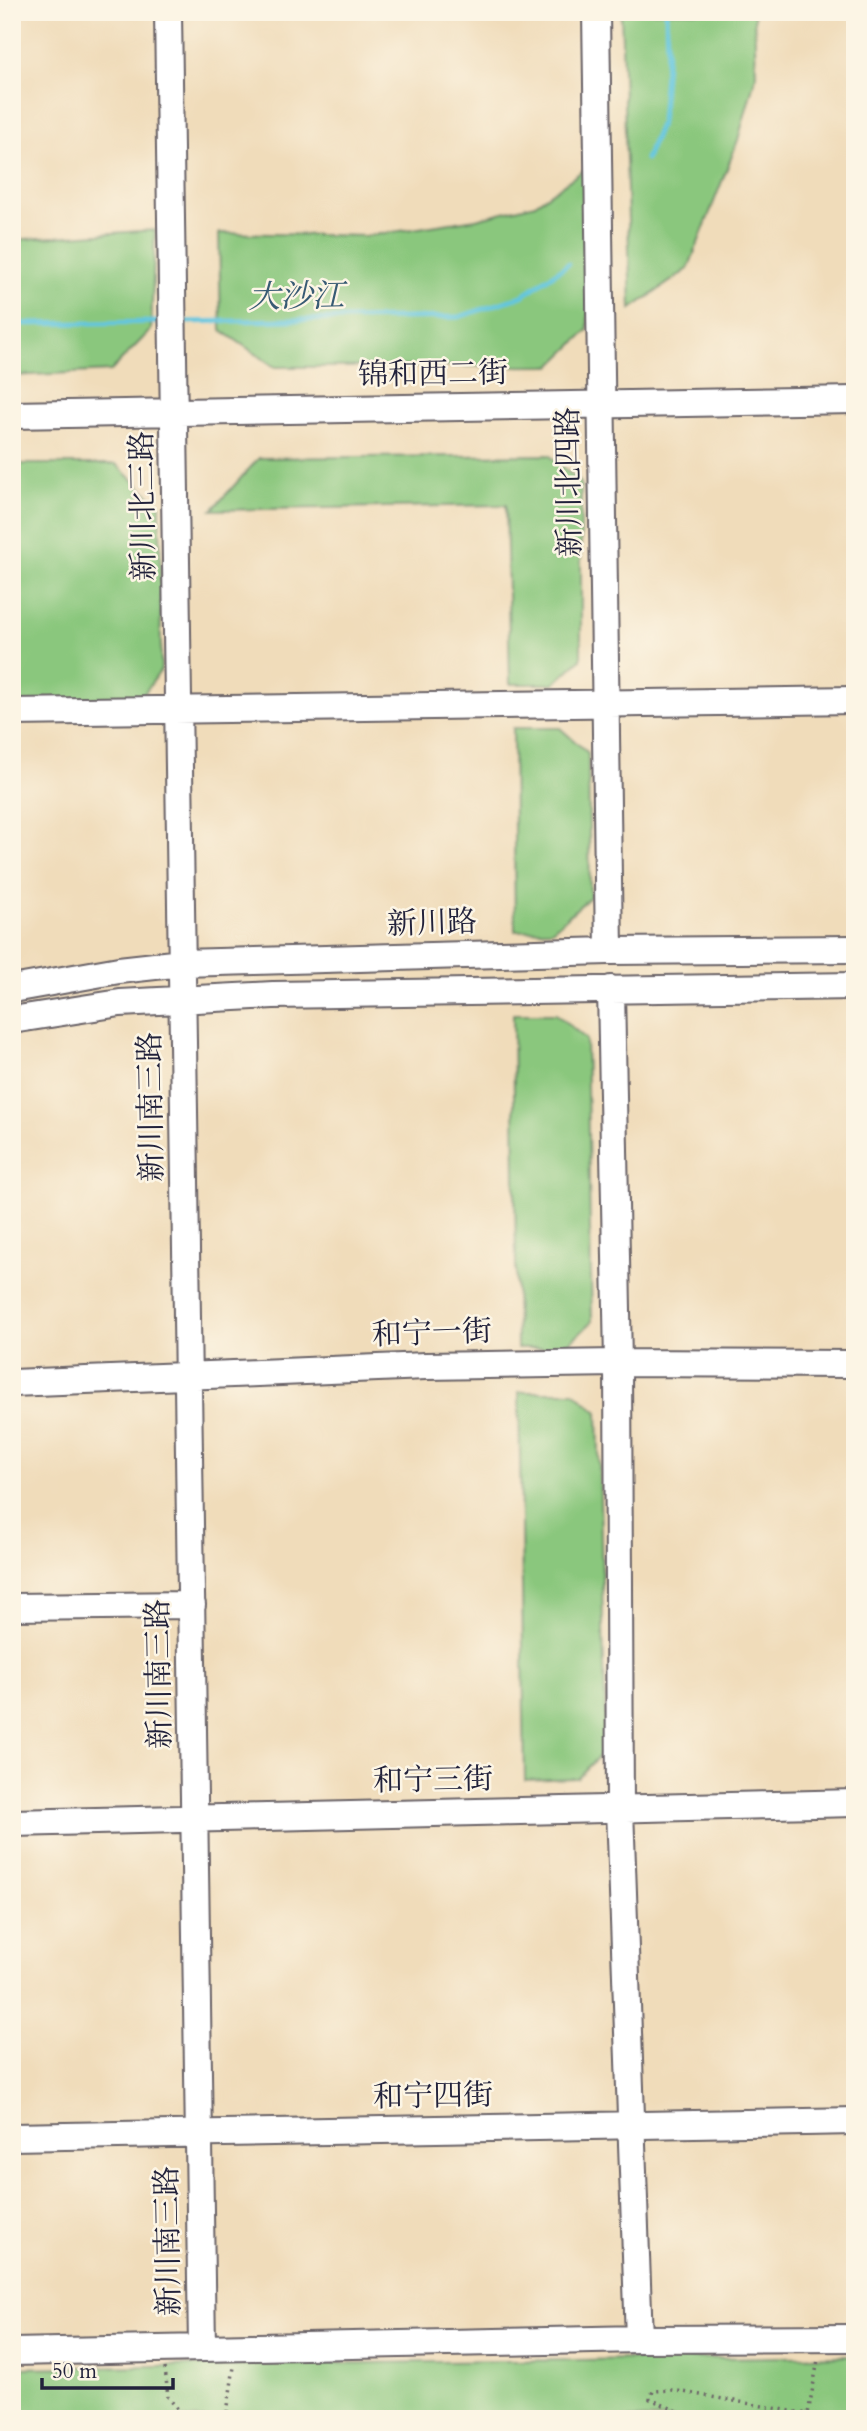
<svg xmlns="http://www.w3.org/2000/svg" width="867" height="2431" viewBox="0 0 867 2431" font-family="Cardo,'Noto Serif SC',serif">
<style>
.green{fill:#8ac77d;stroke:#56745c;stroke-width:2}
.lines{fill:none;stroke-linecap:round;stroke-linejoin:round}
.stream{stroke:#62c6df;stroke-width:5}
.minor-casing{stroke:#6a6367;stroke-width:30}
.path{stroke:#6a6367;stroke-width:3.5;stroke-dasharray:2 5;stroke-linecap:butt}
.minor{stroke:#fff;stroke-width:26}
.labels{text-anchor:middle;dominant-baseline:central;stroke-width:5;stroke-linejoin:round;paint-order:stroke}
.street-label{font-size:30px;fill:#22223b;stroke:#fcf5e5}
.water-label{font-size:32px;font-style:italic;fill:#385b74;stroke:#fcf5e5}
</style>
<rect width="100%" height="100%" fill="#fcf5e5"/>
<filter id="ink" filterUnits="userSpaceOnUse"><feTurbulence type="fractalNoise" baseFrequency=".0143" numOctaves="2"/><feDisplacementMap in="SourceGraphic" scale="14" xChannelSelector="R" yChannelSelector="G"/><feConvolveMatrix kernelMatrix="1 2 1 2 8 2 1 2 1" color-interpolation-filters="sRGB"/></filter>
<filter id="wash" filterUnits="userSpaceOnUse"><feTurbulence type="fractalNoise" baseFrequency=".00686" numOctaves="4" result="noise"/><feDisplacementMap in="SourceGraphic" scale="28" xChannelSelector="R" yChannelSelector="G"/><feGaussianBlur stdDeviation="1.57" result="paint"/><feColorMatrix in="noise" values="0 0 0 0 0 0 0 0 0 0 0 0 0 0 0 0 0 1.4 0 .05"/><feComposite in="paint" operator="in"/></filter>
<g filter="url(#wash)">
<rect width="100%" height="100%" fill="#f0dcba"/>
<path class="green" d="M621,12H754L756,75L738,140L688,269L631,309Z
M587,168L588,330L551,366L275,367L221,330L219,233L368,236L476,219L535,204Z
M155,230L151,330L111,371L12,376V240Z
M549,455L581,483V659L554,684H510L506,505L212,510L259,458Z
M12,464H116L160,505L161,670L138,702L12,704Z
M513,728H560L588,753L590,897L552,930L515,931Z
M513,1014H556L586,1039L592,1322L563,1348H517Z
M519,1392H574L598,1412L606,1749L577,1778L525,1780Z
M855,2356V2419H12V2368Z"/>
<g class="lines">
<path class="stream" d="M646,159L661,122L667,50L666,12
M182,322L459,317L522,296L568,264
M12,324L165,322"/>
</g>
</g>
<g filter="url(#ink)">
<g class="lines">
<defs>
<path id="minor" d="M168,12L202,2348
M596,12L609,951
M12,415L855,400
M12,712L855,700
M12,989L119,970L182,963L609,951L855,949
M611,989L618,1363L620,1809L639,2339
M12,1020L120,1003L273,995L855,986
M12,1383L426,1366L618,1363L855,1364
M12,1607L192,1605
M12,1823L855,1803
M12,2137L855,2121
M12,2352L639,2339L855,2338"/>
</defs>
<use href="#minor" class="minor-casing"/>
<path class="path" d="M165,2368L168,2397L186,2419
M226,2419L234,2367
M491,2419L506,2417L584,2419
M696,2419L650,2399L653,2391L672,2390L808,2414
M807,2419L818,2360"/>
<use href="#minor" class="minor"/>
</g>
</g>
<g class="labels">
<g class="street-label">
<text transform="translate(433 374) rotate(-1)">锦和西二街</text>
<text transform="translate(569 482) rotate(-91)">新川北四路</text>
<text transform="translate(143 506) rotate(-91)">新川北三路</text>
<text transform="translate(432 923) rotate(-2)">新川路</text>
<text transform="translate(151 1107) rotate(-91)">新川南三路</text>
<text transform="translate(432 1333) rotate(-2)">和宁一街</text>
<text transform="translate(159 1674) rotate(-91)">新川南三路</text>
<text transform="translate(433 1780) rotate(-1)">和宁三街</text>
<text transform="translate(433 2096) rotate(-1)">和宁四街</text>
<text transform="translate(168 2241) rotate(-91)">新川南三路</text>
</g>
<g class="water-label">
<text transform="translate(296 297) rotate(-1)">大沙江</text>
</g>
</g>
<rect width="867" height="2431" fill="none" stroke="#fcf5e5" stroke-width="42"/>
<path d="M42 2378v10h131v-10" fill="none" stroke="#22223b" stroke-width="3.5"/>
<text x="52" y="2378" font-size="21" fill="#22223b" stroke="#fcf5e5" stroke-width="5" paint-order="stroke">50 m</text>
</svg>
